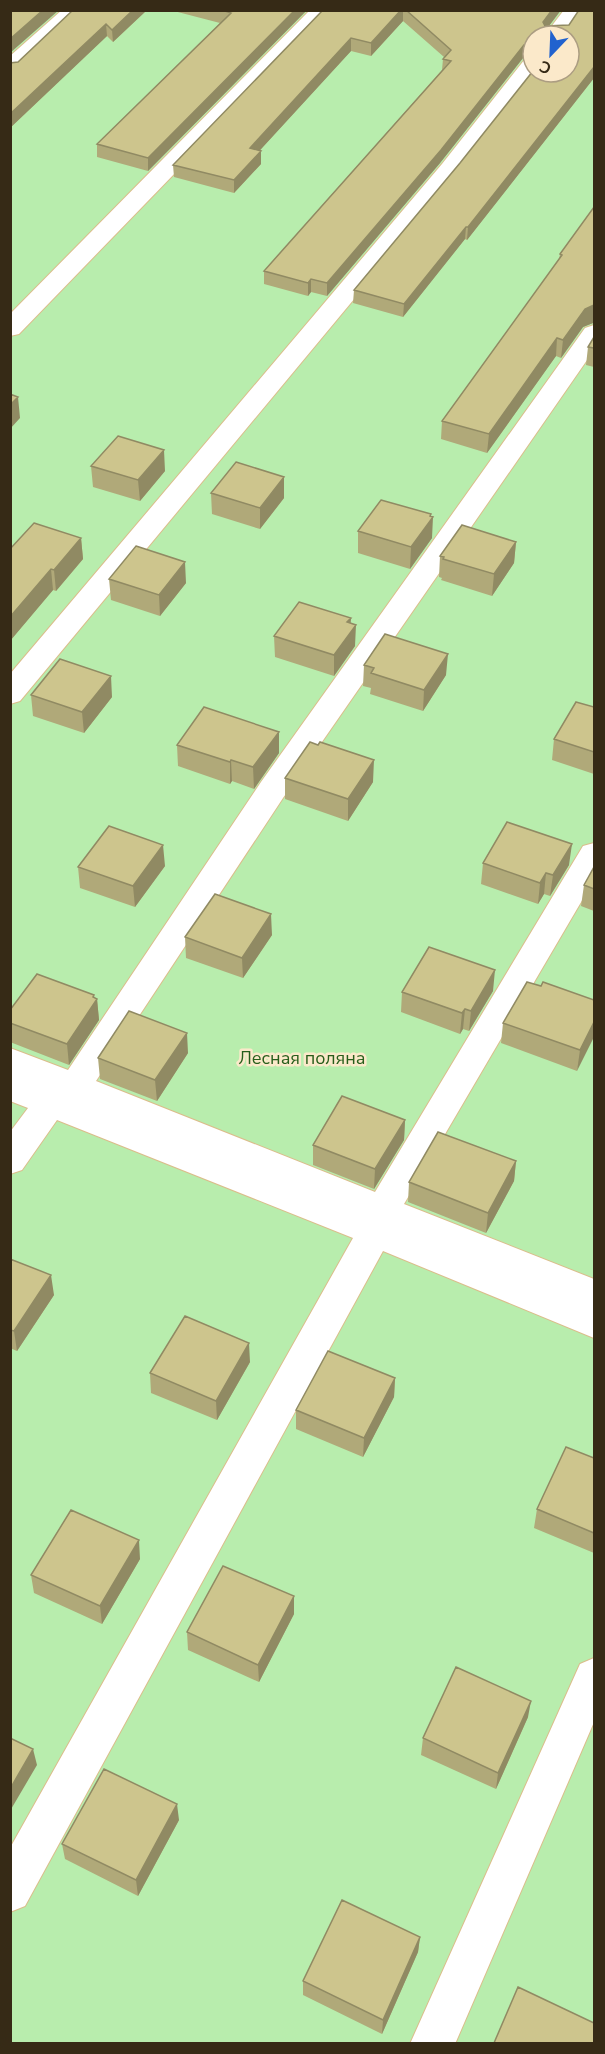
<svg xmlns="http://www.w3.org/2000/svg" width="605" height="2054" viewBox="0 0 605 2054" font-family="'Nunito Sans',sans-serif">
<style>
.green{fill:#b8edad;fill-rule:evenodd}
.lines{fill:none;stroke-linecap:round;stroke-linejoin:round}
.minor-casing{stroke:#dbbd8b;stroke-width:2}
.minor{fill:#fff;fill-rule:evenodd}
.wall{fill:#b0a979}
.shaded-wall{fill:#908a63}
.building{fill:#cdc58d;stroke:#908a63;stroke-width:1.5}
.labels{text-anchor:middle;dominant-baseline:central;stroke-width:5;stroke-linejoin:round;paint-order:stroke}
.park-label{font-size:18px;fill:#275e1b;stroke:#fbe9ca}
</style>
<rect width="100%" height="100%" fill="#fbe9ca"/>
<path class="green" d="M11,11H594V2043H11ZM533,36H569V72H533Z"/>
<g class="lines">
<defs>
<path id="minor" d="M62,10H85L18,73L10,74V56Z
M310,10H333L19,334L10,336V314Z
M564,10H585L566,36H544Z
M533,57V72H538L458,174L20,701L10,704V674L442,164L525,59Z
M594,325V350L283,798L96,1081L375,1192L583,846L594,843V880L404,1204L594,1279V1338L383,1251L25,1906L10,1912V1848L353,1238L57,1120L22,1170L10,1174V1132L28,1108L10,1101V1048L68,1070L261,782L585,328Z
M594,1658V1722L455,2044H410L580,1664Z"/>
</defs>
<use href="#minor" class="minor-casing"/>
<use href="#minor" class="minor"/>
</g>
<path class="wall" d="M73,10H147L113,42L107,36L10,128V63L18,62Z
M170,10H307L148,171L97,157V144L220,23Z
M323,10H561L549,26L569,25L579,10H594V78L467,240L465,239L403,317L353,303L354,290L460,163L533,71V72H569V36H533V56L523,58L440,163L327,296L311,292L308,296L264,284V271L442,70L443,59L444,57L403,21L371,56L351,51L260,150L261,151V164L234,193L174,177L173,165Z
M594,207V324L593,323L583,327L561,358L556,356L487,453L441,439L442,421L559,260L560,254Z
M594,337V367L586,365L588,347Z
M91,466L165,471L140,501L93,487Z
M211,493L284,498L260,529L212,514Z
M431,514L432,538L410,569L358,553V531Z
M81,538L83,559L56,591L53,590L10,641V549Z
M516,542L514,563L492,596L441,580L442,578L439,577L440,556Z
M109,579L186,583L160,616L111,600Z
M351,618L350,623L355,646L334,676L275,657L274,636Z
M364,665L446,675L423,711L370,694L371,688L363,686Z
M31,695L112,697L84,733L33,716Z
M594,707V774L552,760L554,739Z
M177,745L279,753L254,789L232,781L230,784L178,766Z
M318,745L373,782L348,821L285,799V778Z
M483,863L569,865L550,896L544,894L538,904L481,884Z
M165,866L135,907L80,888L78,867Z
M594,867V911L581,906L584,885Z
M272,935L243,978L186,958L185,937Z
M493,991L469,1031L463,1029L460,1034L401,1012L402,992Z
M94,995V998L97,999L99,1020L69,1065L10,1042V1010Z
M594,1000L577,1071L501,1043L503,1023Z
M188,1053L157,1101L100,1079L98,1058Z
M405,1120L404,1140L374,1189L313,1165V1145Z
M516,1161L514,1181L486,1233L408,1202L409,1182Z
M10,1259L54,1295L17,1351L10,1348Z
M250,1362L217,1420L151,1393L150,1373Z
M395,1378L394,1397L363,1457L296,1429V1410Z
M594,1458V1553L534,1528L537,1509Z
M140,1559L102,1624L34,1593L31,1575Z
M294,1596V1614L259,1682L188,1650L187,1632Z
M528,1717L496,1789L421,1755L423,1738Z
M179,1820L138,1896L65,1859L62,1844Z
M420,1937L418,1952L382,2034L303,1995V1981Z"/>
<path class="shaded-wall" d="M43,10H59L10,53V39Z
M133,10H147L113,42L112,30Z
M295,10H307L148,171V158Z
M401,10H403V21L371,56V43Z
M552,10H561L542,35L543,22Z
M106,24L107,36L10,128V114Z
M351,38V51L250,161V148Z
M533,43V56L523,58L440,163L327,296V283L524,45Z
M594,67V78L467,240L468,227Z
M261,151V164L234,193V180Z
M466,227L465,239L403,317L404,304Z
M311,279V292L308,296V283Z
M594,305L593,323L583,327L561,358L563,340L585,309Z
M557,338L556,356L487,453L489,434Z
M18,397L20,418L10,429V405Z
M164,450L165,471L140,501L138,480Z
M284,477V498L260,529V508Z
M431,514L430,521L433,517L432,538L410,569L411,547Z
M81,538L83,559L56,591L54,570Z
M516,542L514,563L492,596L494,574Z
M185,562L186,583L160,616L159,595Z
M51,569L53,590L10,641V617Z
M351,618L350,632L356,625L355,646L334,676V655L347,622Z
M448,654L446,675L423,711L424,690Z
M111,676L112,697L84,733L82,712Z
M279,732V753L254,789L253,767Z
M231,760L232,781L230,784V762Z
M374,760L373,782L348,821V799Z
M572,844L569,865L550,896L553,875Z
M163,845L165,866L135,907L133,886Z
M546,873L544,894L538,904L540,883Z
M271,914L272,935L243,978L242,958Z
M495,970L493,991L469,1031L471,1011Z
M94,995L95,1002L97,999L99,1020L69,1065L67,1044Z
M465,1009L463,1029L460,1034L462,1013Z
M594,1022V1037L577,1071L580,1050Z
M187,1033L188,1053L157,1101L155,1080Z
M405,1120L404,1140L374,1189L375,1169Z
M516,1161L514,1181L486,1233L488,1213Z
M51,1275L54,1295L17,1351L14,1331Z
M249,1343L250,1362L217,1420L216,1401Z
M395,1378L394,1397L363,1457L364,1438Z
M139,1540L140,1559L102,1624L100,1606Z
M294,1596V1614L259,1682L258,1665Z
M531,1701L528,1717L496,1789L498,1773Z
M33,1749L37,1765L10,1811V1789Z
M177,1804L179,1820L138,1896L136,1880Z
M420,1937L418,1952L382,2034L383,2020Z"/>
<path class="building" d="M10,10H43L10,39Z
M73,10H133L112,30L106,24L10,114V63L18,62Z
M222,10H295L148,158L97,144L231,13Z
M323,10H401L371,43L351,38L250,148L261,151L234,180L173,165Z
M406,10H552L543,22L545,26L569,25L579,10H594V67L468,227H466L404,304L354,290L460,163L533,71V72H569V36H533V43L524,45L441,150L327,283L311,279L308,283L264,271L451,61L443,59L451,50Z
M594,207V305L585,309L563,340L557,338L489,434L442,421L562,255L560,254Z
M594,337V348L588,347Z
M10,394L18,397L10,405Z
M118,436L164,450L138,480L91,466Z
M236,462L284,477L260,508L211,493Z
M381,500L431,514L430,516L433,517L411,547L358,531Z
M34,523L81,538L54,570L51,569L10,617V549Z
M462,525L516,542L494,574L443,559L444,557L440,556Z
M136,546L185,562L159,595L109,579Z
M299,602L351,618L347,622L356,625L334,655L274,636Z
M385,634L448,654L424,690L371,673L374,668L364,665Z
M60,659L111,676L82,712L31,695Z
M576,702L594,707V752L554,739Z
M204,707L279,732L253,767L231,760L230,762L177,745Z
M310,742L318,745L320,742L374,760L348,799L285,778Z
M507,822L572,844L553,875L546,873L540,883L483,863Z
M109,826L163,845L133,886L78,867Z
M594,867V889L584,885Z
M215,894L271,914L242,958L185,937Z
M429,947L495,970L471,1011L465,1009L462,1013L402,992Z
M37,974L94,995L93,997L97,999L67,1044L10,1023V1010Z
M527,982L541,986L543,982L594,1000V1022L580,1050L503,1023Z
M129,1011L187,1033L155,1080L98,1058Z
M342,1096L405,1120L375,1169L313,1145Z
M438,1132L516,1161L488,1213L409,1182Z
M10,1259L51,1275L14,1331L10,1330Z
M185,1316L249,1343L216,1401L150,1373Z
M328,1351L395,1378L364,1438L296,1410Z
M566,1447L594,1458V1533L537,1509Z
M71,1510L139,1540L100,1606L31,1575Z
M223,1566L294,1596L258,1665L187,1632Z
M456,1667L531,1701L498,1773L423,1738Z
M10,1738L33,1749L10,1789Z
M104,1769L177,1804L136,1880L62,1844Z
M342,1900L420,1937L383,2020L303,1981Z
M518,1987L594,2023V2043H494Z"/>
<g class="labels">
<g class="park-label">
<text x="302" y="1058">Лесная поляна</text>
</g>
</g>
<rect width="605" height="2054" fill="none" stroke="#362a16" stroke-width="24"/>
<g transform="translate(551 54) rotate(203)"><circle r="28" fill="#fbe9ca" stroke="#ac9d82" stroke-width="1.5"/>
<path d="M0-4.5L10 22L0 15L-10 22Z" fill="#2162ce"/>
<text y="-9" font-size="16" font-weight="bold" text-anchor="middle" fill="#362a16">С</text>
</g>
</svg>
